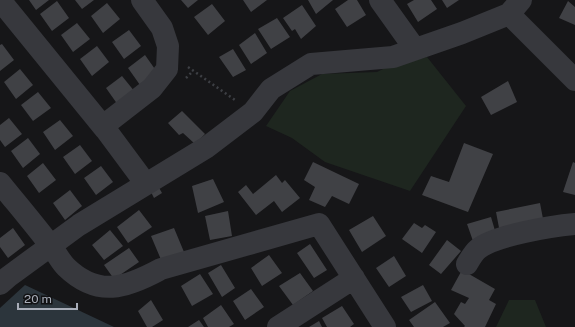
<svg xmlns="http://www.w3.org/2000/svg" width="575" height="327" viewBox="0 0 575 327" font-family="'Public Sans',sans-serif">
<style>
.green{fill:#1e261f}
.water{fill:#2c353c}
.building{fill:#404145}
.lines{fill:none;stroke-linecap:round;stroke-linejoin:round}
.path{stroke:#3d3f44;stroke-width:2.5;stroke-dasharray:2 3;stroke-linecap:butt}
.minor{stroke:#37383d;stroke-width:22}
</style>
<rect width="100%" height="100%" fill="#161618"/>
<path class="green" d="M427,57L466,106L410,191L325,162L292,138L266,126L290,91L322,74L377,72L385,68Z
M509,300H535L546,327H496Z"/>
<path class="water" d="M25,285L114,327H0V308Z"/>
<path class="building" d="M29,0H49L36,10Z
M75,0H94L82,9Z
M181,0H198L188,8Z
M243,0H267L251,12Z
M308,0H333L316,14Z
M348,0H357L366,15L347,27L335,9Z
M414,0H431L437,9L418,22L407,4Z
M442,0H459L447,8Z
M57,1L69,18L52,31L40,14Z
M568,1L575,7V25L559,18Z
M107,3L120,19L103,33L91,16Z
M212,4L225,21L208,35L194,17Z
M302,5L316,26L301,39L295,29L292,31L283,18Z
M277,18L290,37L271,49L258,29Z
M77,23L90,39L73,52L61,35Z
M129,30L141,46L124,59L112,42Z
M255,33L267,53L251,64L239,45Z
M2,44L14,60L0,71V45Z
M97,46L109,62L92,76L80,59Z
M233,49L246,70L233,77L219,57Z
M145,55L157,72L140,85L128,68Z
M20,69L33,85L16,99L4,82Z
M122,76L135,92L118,105L106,88Z
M508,81L517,102L491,115L481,97Z
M38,92L51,108L33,121L21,105Z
M182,111L205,134L195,144L183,133L179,135L168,123Z
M9,118L22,134L5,147L0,140V125Z
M60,120L73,136L55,150L43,132Z
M28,138L40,154L23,168L11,151Z
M464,143L493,154L468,212L422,195L431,176L449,182Z
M80,145L92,161L75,174L63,157Z
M313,162L359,184L349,204L332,196L325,207L309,200L315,187L304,180Z
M573,162L575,163V195L563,192Z
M43,163L56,180L39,193L27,176Z
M101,166L113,182L96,195L84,178Z
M276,175L282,183L285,180L300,198L282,212L274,201L256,215L238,192L246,185L253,194Z
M213,179L224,202L198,213L192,186Z
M158,186L162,193L154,198L150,190Z
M70,190L82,206L65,220L53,203Z
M540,203L544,224L500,233L496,212Z
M139,210L152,227L128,243L117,227Z
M228,211L232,236L210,240L205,216Z
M373,216L386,236L362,252L349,230Z
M491,217L496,234L473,241L467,224Z
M414,223L422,228L425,225L436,232L422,253L402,239Z
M13,228L25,245L8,258L0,247V238Z
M174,228L184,252L162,262L151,236Z
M110,230L123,246L104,260L92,245Z
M447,240L461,251L441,274L429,265Z
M310,244L327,270L314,278L297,253Z
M129,248L139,262L114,279L104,265Z
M269,255L282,273L262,286L251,268Z
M394,256L406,276L389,287L376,268Z
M221,265L235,288L222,297L208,273Z
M462,270L495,289L489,300L496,304L485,327H464L465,326L454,314L461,302L465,304L469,298L451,290Z
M300,273L313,291L293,305L279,286Z
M200,274L213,294L192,306L181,286Z
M423,285L432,301L411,312L401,297Z
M251,289L264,307L245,320L233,301Z
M151,300L163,320L152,327H147L138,311Z
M435,302L450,323L443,327H414L409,320Z
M221,305L234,324L229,327H208L203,318Z
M342,306L354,324L350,327H327L322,318Z
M199,320L204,327H188Z
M319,321L322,327H309Z"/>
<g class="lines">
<path class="path" d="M188,67L235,100
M186,78L193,71"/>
<path class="minor" d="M0,0L105,129
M142,0L162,28L168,46L167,69L152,88L103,126L146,184
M380,0L415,49
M509,14L575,80
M0,183C17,204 34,224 50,245C56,252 60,261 66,267C98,298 126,288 161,269L319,224L385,327
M467,264C470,259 474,252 478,249C495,235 553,226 575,224
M0,284L8,277L79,225L207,147L253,112L271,89L311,64L393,57L462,33L509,14L521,0
M278,327L354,278"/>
</g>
<path d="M18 303v6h59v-6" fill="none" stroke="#a8adb8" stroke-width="2"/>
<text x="24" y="303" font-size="12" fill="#a8adb8" stroke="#111113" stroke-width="3" paint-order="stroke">20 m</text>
</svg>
